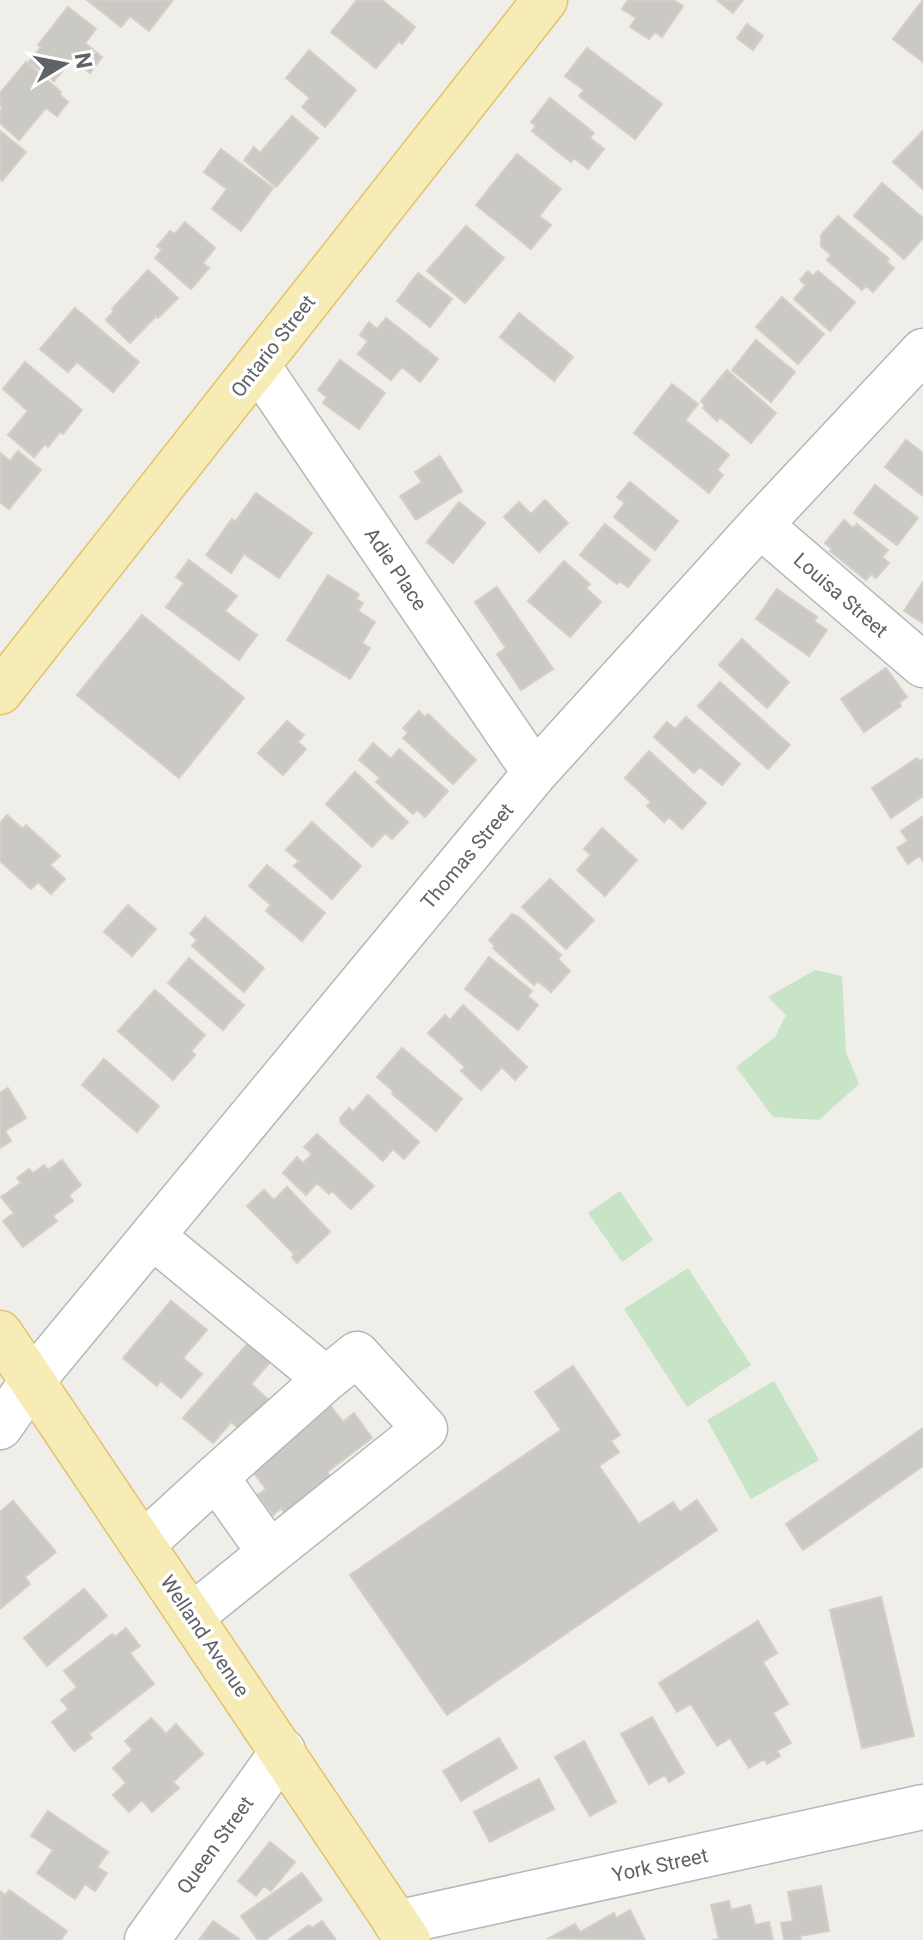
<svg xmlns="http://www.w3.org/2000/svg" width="923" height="1940" viewBox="0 0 923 1940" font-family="Roboto,sans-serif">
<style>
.green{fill:#c7e4c7}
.building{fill:#cbc9c4;stroke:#d3cfc6;stroke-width:2}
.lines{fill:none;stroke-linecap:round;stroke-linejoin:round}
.minor-casing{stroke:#b4b7ba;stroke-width:47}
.major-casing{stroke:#e3c26c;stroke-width:47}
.minor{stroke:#fff;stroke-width:44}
.major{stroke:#f7ecb5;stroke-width:44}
.labels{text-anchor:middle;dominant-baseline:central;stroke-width:7;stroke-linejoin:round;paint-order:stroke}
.street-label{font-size:20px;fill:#5f6266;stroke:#fff}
</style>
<rect width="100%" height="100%" fill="#efeee8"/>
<path class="green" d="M815,970L842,976L846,1052L859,1084L819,1120L773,1117L736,1067L775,1037L786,1015L768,997Z
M620,1191L653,1240L622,1262L588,1213Z
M688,1268L751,1365L687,1407L624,1309Z
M774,1381L819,1460L751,1499L707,1420Z"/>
<path class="building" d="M87,0H173L149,31L130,16L121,27Z
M357,0H382L415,27L402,44L399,41L376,68L331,32Z
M628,0H673L683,6L662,37L655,32L649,39L630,27L636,18L622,9Z
M717,0H743L733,13Z
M923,0V62L893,39Z
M68,7L96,29L85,43L102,57L90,73L72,59L54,81L29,62L41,47L38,45Z
M747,24L763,36L753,50L737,38Z
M587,48L662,104L635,139L579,96L584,90L565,76Z
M309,50L356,90L325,127L302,107L310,98L286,78Z
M26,62L61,92L59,94L68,102L57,116L46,108L19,140L0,123V111L3,107L0,105V93Z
M550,98L594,133L590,138L604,149L588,169L574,158L571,162L532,131L536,126L531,122Z
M292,116L318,138L276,187L244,160L254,147L260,153Z
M0,131L26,152L2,181L0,179Z
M923,131V189L893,162Z
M221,149L273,188L241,231L212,209L227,189L204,172Z
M517,154L561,189L539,216L551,225L531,249L476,205Z
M882,183L923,218V238L904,259L854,216Z
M838,216L889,259L887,262L894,268L873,292L866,286L862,290L827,260L831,255L821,246V235Z
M185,222L215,248L203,263L209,268L191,289L155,258L162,250L157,246L170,231L175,234Z
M466,226L504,258L465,303L427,271Z
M148,270L178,298L158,318L156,316L130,343L106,320L114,311L112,309Z
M808,271L813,276L818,271L855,302L830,331L794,299L806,285L800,280Z
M418,273L452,299L430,327L397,301Z
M782,297L824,334L798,364L756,327Z
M75,308L139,362L113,392L77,362L68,372L40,349Z
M519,313L573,357L554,381L500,337Z
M386,318L438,359L420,382L402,367L391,380L358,354L368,341L360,335L369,322L377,329Z
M756,340L795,372L771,402L732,370Z
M340,360L385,393L359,429L323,403L327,397L318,390Z
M25,362L82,410L63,434L60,432L48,447L45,444L34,457L8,435L28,411L3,389Z
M727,370L776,413L751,443L720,417L717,421L703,408L705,406L701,401Z
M672,384L698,404L685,420L729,455L717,470L723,475L709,493L634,433Z
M906,440L923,453V496L885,467Z
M18,451L41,470L9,509L0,502V453L10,461Z
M440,456L462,491L416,520L400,496L422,482L415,472Z
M630,482L678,521L655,550L614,517L625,503L617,497Z
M875,485L918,518L897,545L854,513Z
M256,493L312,533L279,578L244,554L231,573L206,555L232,519L235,522Z
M545,500L568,523L539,552L504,517L519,502L531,514Z
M459,502L485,523L453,563L427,542Z
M844,520L853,528L857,524L888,550L882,557L889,563L876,578L871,574L866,580L830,551L832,549L825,543Z
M605,524L650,560L628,587L620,581L617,584L580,555Z
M189,560L237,596L225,611L257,635L239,660L166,607L184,583L176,577Z
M564,561L590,584L586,588L601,602L570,637L528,601Z
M328,575L359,594L356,599L363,603L358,611L375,622L362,643L370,648L350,679L287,640Z
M923,582V623L904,611Z
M497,587L553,669L521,690L497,654L506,648L475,602Z
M777,589L817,617L814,621L827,630L809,656L756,619Z
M142,615L244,698L179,778L77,695Z
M742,639L789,682L767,708L719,665Z
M886,668L907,697L899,703L901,706L864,732L841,699Z
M720,682L790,745L768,769L698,706Z
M419,711L425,717L428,714L476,760L453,784L403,738L408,733L403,728Z
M686,717L740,764L722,785L700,767L694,773L654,737L667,722L675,729Z
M287,721L304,735L298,742L306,749L283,775L258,753Z
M373,743L391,759L399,749L448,791L425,817L417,810L413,814L376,782L380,778L359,760Z
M649,751L706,803L682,829L669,817L664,822L647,806L651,802L625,778Z
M917,758L920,761L923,759V796L891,818L872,788Z
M355,772L408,822L392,839L385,833L372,847L326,804Z
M7,815L23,829L26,825L60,856L50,865L65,879L51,894L38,882L31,889L0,861V823Z
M923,816V861L919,856L908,864L897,848L908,841L901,831Z
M312,822L361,866L332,899L294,866L299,861L286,850Z
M602,828L637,860L605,896L577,870L591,855L584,849Z
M267,865L325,913L302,941L266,911L271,905L249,886Z
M550,879L594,920L566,949L522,907Z
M128,905L156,929L132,956L104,932Z
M512,914L519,917L561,955L558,959L570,971L551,992L538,981L534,985L493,948L495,946L489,940Z
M205,917L264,968L244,992L192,946L197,940L190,934Z
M489,957L532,991L528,996L538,1005L518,1030L465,989Z
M189,958L244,1005L223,1030L168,983Z
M155,990L205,1035L191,1051L195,1055L173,1080L118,1031Z
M463,1005L527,1067L515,1080L502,1067L481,1090L461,1071L465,1067L428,1033L445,1015L450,1020Z
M402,1048L462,1099L436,1131L392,1094L394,1092L377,1077Z
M104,1059L159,1106L137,1132L82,1085Z
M8,1088L26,1118L5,1131L11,1141L0,1148V1093Z
M368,1095L419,1142L404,1159L393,1149L383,1161L341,1123L340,1118L349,1108L353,1112Z
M317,1134L374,1186L351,1209L332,1191L329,1194L317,1183L306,1195L283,1173L297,1157L303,1163L312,1154L304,1147Z
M62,1160L81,1185L69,1195L73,1201L53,1216L57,1221L23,1247L3,1221L14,1213L1,1197L21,1183L17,1178L29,1169L33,1173L44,1165L48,1170Z
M287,1187L330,1232L297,1263L292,1257L299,1250L293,1253L247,1206L264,1190L274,1200Z
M171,1301L207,1330L183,1358L202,1374L181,1398L161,1381L157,1386L123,1358Z
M249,1342L271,1361L251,1384L269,1400L242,1431L231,1422L213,1443L183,1418Z
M573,1366L620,1435L611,1441L619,1452L599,1466L639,1524L673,1502L680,1512L697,1500L717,1530L447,1715L350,1575L561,1430L535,1392Z
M324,1397L343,1422L354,1413L372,1438L327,1472L340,1489L293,1524L281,1508L273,1515L258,1495L266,1489L251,1469Z
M923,1428V1466L803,1550L786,1524Z
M13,1501L56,1552L25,1577L30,1584L1,1608L0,1512Z
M84,1589L107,1616L47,1666L24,1638Z
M881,1597L914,1736L862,1748L830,1610Z
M758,1621L777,1653L763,1662L788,1704L773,1713L791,1743L777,1751L780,1756L767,1764L764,1759L749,1768L730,1738L717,1746L691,1704L677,1712L659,1683Z
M126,1628L140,1646L130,1653L154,1684L89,1734L92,1738L74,1751L52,1722L69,1709L61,1700L77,1687L64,1671L112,1634L115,1637Z
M652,1717L684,1773L669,1782L665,1775L649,1784L621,1734Z
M151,1718L166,1734L176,1724L203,1754L173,1782L179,1788L152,1812L142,1800L129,1812L113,1795L126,1783L113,1768L133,1750L125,1741Z
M499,1738L517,1768L461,1801L443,1771Z
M584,1741L616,1802L590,1816L555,1757Z
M539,1779L554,1809L490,1842L474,1812Z
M48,1811L108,1852L97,1867L107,1873L95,1891L85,1884L75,1899L37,1873L53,1850L31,1836Z
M270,1842L295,1862L271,1891L264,1886L256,1896L238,1881Z
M302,1873L322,1900L265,1940H258L241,1916Z
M821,1886L829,1931L800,1936L801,1940H784L781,1923L793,1921L788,1892Z
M9,1890L67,1931L61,1940H0V1891L5,1895Z
M729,1901L731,1910L750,1905L755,1925L769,1922L773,1940H713L719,1939L711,1905Z
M630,1910L645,1940L549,1938L575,1924L580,1932L614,1913L616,1918Z
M213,1921L239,1939L238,1940H199Z
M322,1921L336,1940H288L309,1925L312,1928Z"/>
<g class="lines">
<defs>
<path id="minor" d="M258,366L535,773
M760,525L923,665
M152,1236L326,1379L216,1477
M0,1427L33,1380L535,773L760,525L923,351
M143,1544L216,1477L270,1553L192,1616
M270,1553L425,1429L357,1354L326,1379
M396,1923L923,1807
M147,1940L283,1751"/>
<path id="major" d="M0,692L545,0
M0,1333L408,1940"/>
</defs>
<use href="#minor" class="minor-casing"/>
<use href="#major" class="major-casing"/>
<use href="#minor" class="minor"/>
<use href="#major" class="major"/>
</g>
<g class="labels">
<g class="street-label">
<text transform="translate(273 346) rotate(-52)">Ontario Street</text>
<text transform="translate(396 569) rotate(56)">Adie Place</text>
<text transform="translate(841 595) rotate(41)">Louisa Street</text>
<text transform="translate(467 856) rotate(-50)">Thomas Street</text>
<text transform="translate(205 1636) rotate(56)">Welland Avenue</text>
<text transform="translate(215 1845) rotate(-54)">Queen Street</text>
<text transform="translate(660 1865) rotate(-12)">York Street</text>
</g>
</g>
<g transform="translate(64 64) rotate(80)" stroke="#ffffff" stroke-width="6" paint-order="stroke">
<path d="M0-6L14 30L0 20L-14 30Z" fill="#5f6266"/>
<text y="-12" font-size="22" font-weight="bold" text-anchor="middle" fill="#5f6266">N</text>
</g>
</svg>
